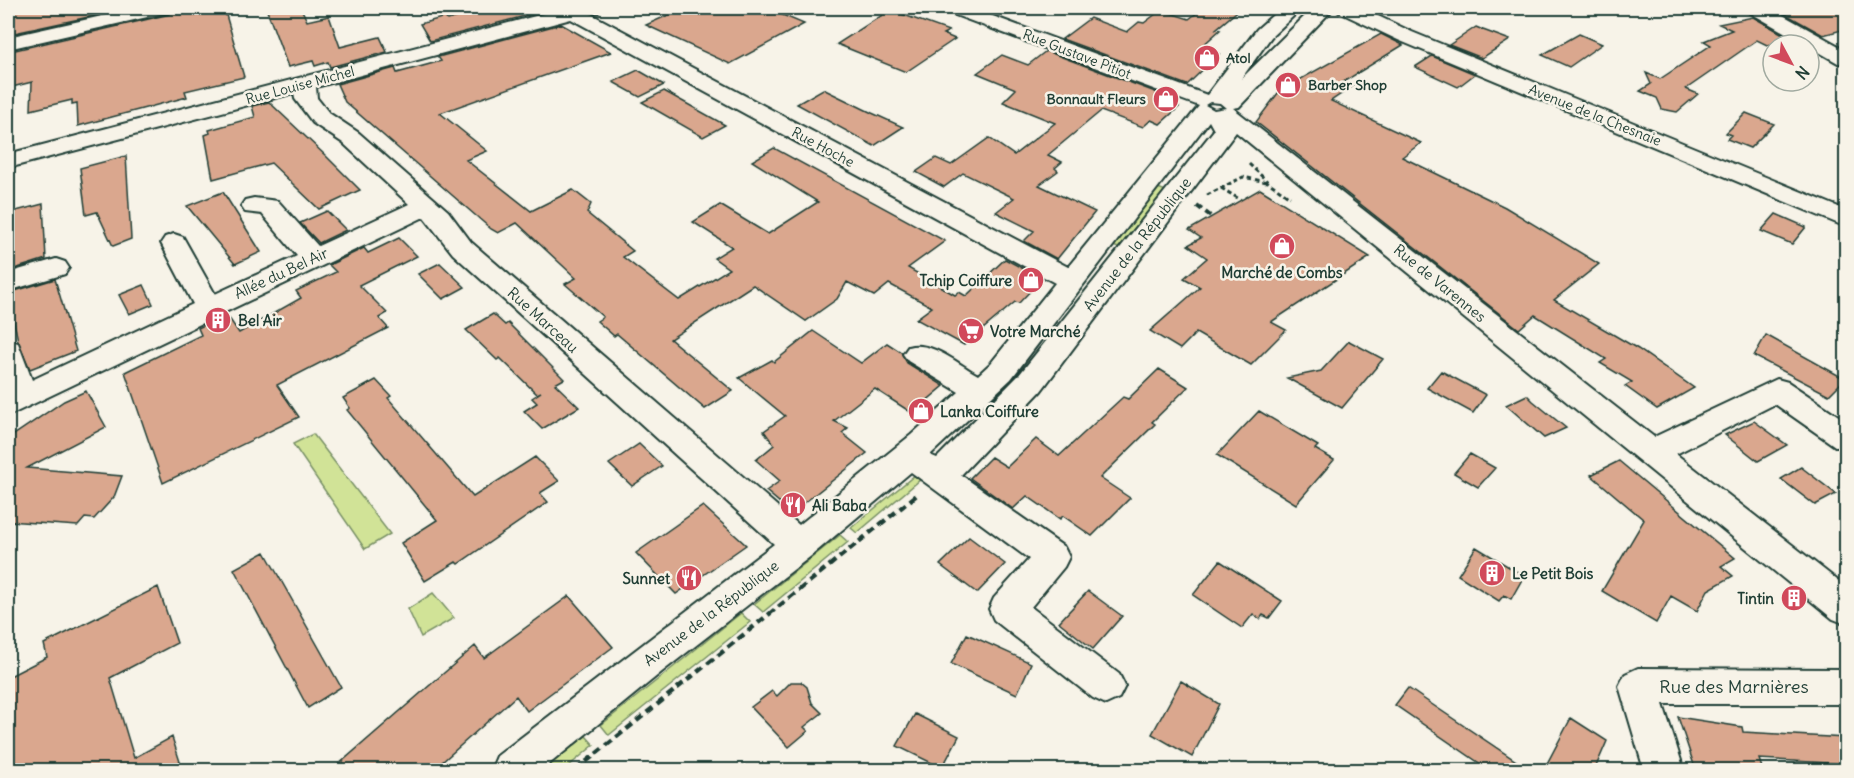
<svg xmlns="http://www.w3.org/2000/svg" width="1854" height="778" viewBox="0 0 1854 778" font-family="Delius,sans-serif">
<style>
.green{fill:#d1e397;stroke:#789066;stroke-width:1.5}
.building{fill:#daa78e;stroke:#1f3d34;stroke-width:1.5}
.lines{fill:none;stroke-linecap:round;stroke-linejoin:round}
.minor-casing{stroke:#1f3d34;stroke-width:4}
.path-far2{stroke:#1f3d34;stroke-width:3;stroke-dasharray:4.5 3;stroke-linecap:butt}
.path-far1{stroke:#1f3d34;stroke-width:4;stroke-dasharray:6 4.5;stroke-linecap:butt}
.path{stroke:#1f3d34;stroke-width:4.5;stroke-dasharray:8 5;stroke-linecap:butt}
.minor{fill:#f7f3e8;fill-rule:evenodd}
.labels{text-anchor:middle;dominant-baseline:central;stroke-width:5;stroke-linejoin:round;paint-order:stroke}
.far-street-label{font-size:14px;fill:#1f3d34;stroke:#f7f3e8}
.far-poi-label{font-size:14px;font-weight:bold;fill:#1f3d34;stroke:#f7f3e8;text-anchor:start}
.street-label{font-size:15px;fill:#1f3d34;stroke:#f7f3e8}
.poi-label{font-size:15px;font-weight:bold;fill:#1f3d34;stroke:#f7f3e8;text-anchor:start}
.near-street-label{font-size:18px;fill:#1f3d34;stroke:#f7f3e8}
</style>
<rect width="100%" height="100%" fill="#f7f3e8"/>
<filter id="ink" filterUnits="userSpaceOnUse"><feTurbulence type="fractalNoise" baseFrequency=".0167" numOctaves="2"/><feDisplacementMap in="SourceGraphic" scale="12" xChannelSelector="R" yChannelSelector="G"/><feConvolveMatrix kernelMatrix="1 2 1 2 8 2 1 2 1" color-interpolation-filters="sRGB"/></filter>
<g filter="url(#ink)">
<path class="green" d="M1158,188L1166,191L1121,249L1113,246Z
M313,434L390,534L365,549L293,444Z
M915,475L921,479L857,533L851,528Z
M840,535L848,542L763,612L754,604Z
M433,593L454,618L421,637L408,609Z
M741,613L750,622L609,735L601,725Z
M586,736L594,745L564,770H542Z"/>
<path class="building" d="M10,8H130L10,34Z
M174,8H189L190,14L224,8L244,77L185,91L187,97L78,126L77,103L72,104V100L31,110L32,82L8,88V65L12,64L11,51L170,14Z
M266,8H301L307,21L329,16L340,47L380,37L387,52L330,67L328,62L315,66L313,61L288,67Z
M496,8H532L540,12L430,41L420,24L445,17L447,20Z
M684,8H766L804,24L730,64L646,25Z
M1203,8H1241L1216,29L1220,30L1200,48L1219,54L1187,85L1062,39L1090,18L1127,32L1139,22L1144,23L1161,10L1189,19Z
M1796,8H1846V29L1823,35L1780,11Z
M890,10L949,31L943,34L955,39L906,72L837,44Z
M1753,17L1795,41L1767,45L1757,40L1686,89L1698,94L1677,112L1662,109L1657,98L1640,91L1651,84L1646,73L1660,79L1711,45L1704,41L1732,30L1719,24Z
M561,24L611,52L440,113L487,151L466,160L531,211L573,190L591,204L587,213L633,251L623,257L679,300L729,269L714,258L732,247L693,222L720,205L768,234L818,202L752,161L774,148L945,241L908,268L955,295L959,292L966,296L1005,259L1033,274L1034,287L1019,303L1015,302L964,345L916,319L932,307L889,284L874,296L847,282L837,299L806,321L753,285L670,339L733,391L705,409L617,334L614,336L597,321L603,317L565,284L576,278L517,223L498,233L491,229L345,102L337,84L395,68L397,73L441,61L438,57Z
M1476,27L1483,30L1510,40L1482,58L1449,45Z
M1381,34L1403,45L1343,82L1353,86L1331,101L1421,143L1402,157L1505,207L1599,264L1554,300L1638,349L1694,388L1657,409L1625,386L1632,382L1600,363L1606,359L1535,315L1519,329L1256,122L1288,80L1294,83Z
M1579,34L1602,44L1569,67L1542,55Z
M1046,51L1174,99L1169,103L1179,107L1160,124L1151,120L1143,127L1101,111L1048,155L1062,162L1055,168L1058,171L1039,185L1095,212L1057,259L1024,241L1034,231L996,212L1014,198L963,173L944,187L916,172L936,158L951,165L989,138L1014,155L1055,123L1003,102L1016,89L977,73L1002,55L1028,65Z
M1432,56L1475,74L1458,87L1415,67Z
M638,70L664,85L640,97L613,82Z
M823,89L872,113L903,127L874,146L797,104Z
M664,91L725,125L703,137L642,102Z
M269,102L326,156L360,190L319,209L271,163L213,179L205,135L210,133L209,130L255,117L252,106Z
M1746,113L1774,124L1750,148L1727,139L1731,135L1726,133Z
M126,156L131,239L113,246L97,212L86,215L80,168Z
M1260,189L1370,257L1271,322L1286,330L1251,365L1196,333L1180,349L1150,331L1200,287L1184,278L1207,258L1188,245L1201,238L1189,230Z
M223,192L261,252L235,264L187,206Z
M43,204L46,259L8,271V213Z
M327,211L346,230L319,243L300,223Z
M1776,214L1806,227L1792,244L1761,231Z
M399,238L417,256L359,285L387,313L379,318L388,328L277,385L299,417L163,483L125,372L201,335L198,328L223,316L226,320L229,318L239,333L301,298L296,291L336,272L329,265L364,248L368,253Z
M440,263L465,287L443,299L418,274Z
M55,279L76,351L30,369L18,341L8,293Z
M144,285L153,304L129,314L119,295Z
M493,314L505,325L508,323L564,379L555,384L579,407L542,429L524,411L537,403L532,398L541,392L537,394L500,358L497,360L466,330Z
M813,331L861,363L887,343L901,352L907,363L944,386L912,413L875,389L834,421L848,428L842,433L867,453L799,507L786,508L766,491L780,481L756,460L774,445L764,431L785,416L739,378L772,360L774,362Z
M1766,335L1845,379L1829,395L1754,356Z
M1349,341L1383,359L1342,408L1287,378L1321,371Z
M1159,369L1188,387L1152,422L1155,424L1100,478L1130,498L1092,536L1063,516L1060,519L1027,496L1013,509L970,478L991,457L1007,467L1036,439L1059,456L1123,397L1128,399Z
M1441,371L1486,395L1473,413L1427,388Z
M376,380L391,396L388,398L473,497L535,457L559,481L540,493L548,502L458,564L456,562L425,581L401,543L437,520L347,410L350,408L343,398Z
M86,391L106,427L27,468L122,476L114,497L94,519L85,518L78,526L8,521V439L64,401Z
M1527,395L1533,401L1566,428L1544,438L1506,405Z
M1259,411L1318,446L1315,449L1334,460L1296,504L1217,455Z
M1754,421L1787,445L1758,461L1725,435Z
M639,444L662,466L632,486L609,464Z
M1470,454L1495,468L1478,487L1454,473Z
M1619,461L1735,558L1721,566L1733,576L1708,590L1697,611L1671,596L1656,623L1602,591L1644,520L1591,475Z
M1801,467L1836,494L1815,505L1781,479Z
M703,506L746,545L676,594L636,553Z
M969,537L1005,564L977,593L940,565Z
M1476,547L1524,576L1511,599L1504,595L1499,601L1458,575Z
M265,552L341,687L308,708L234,569Z
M1220,561L1282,601L1269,618L1263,615L1260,619L1253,614L1242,628L1193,595Z
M158,587L177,643L110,678L134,758L172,737L183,771H13L8,749V677L47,657L44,644Z
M1088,591L1122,616L1093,649L1059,622Z
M569,596L613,647L527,711L516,696L432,771H331L475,646L484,658Z
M967,634L1031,663L1017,694L951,664Z
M1181,681L1219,704L1192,757L1152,734Z
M791,682H801L807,687L812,703L822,713L804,727L808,731L789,747L751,707L772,691L777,696Z
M1408,688L1421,697L1531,771H1491L1395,705Z
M915,714L959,736L942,768L897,746Z
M1678,717L1742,727L1743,732L1846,738V764L1759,759L1763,771H1696Z
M1571,718L1607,741L1594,771H1543Z"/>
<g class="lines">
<defs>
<path id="minor" d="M138,8H172L169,12L8,49V37Z
M566,8H601L598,12L591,14L1068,267L1199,106L947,12L944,8H971L1207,95L1257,29L1281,8H1302L1271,37L1241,79L1313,8H1334L1239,107L1233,108L1654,437L1777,379L1788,382L1846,421V449L1835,446L1775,404L1676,454L1846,587V624L1833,619L1236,132L1041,391L961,475L1064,547L1069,557L1064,567L1031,607L1119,674L1125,686L1119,698L1106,704L1093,698L994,620L989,609L994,598L1029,559L911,472L811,556L663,671L542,770H491L497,756L774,544L453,254L424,217L8,416V340L18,343L32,380L193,304L161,243L165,237L174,234L183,237L215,294L297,256L262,214L245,212L241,206L245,200L254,198L278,201L318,246L409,204L343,143L313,123L295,99L294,93L8,168V154ZM571,19L1055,283L991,363L978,375C958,364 931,340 908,347L903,354L908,361L959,392L911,435L799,525L471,242L448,211L359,133L329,113L317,98L316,87ZM1210,102L1220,103L1226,108L1214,110L1205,105ZM1209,121L1214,130L1019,375L937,458L930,455L1011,379Z
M1336,8H1361L1412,32L1846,210V227L1398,40L1339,12Z
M1746,8H1770L1846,50V64L1838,63L1749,12Z
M56,259L65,262L69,268L65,274L8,291V273Z
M1638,668L1846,669V704H1663L1684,770H1644L1619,686L1625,674Z"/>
</defs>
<use href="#minor" class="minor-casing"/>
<path class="path-far2" d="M1249,164L1268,182L1290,197
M1221,188L1241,200
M1207,195L1243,177L1267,182"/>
<path class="path-far1" d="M1197,206L1212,217"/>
<path class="path" d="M576,770L918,494"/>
<use href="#minor" class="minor"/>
</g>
</g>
<defs>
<symbol id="shop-disc" viewBox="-11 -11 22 22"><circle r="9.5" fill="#d1495b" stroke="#f7f3e8"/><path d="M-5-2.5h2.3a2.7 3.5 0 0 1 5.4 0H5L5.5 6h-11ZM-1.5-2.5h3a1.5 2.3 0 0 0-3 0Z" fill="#fff"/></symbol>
<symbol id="building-disc" viewBox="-11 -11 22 22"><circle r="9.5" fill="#d1495b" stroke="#f7f3e8"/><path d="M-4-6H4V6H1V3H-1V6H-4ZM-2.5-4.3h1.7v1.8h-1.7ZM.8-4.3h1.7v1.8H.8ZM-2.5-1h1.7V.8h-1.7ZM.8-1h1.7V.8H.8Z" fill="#fff"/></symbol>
<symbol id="supermarket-disc" viewBox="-11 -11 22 22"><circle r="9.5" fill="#d1495b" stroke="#f7f3e8"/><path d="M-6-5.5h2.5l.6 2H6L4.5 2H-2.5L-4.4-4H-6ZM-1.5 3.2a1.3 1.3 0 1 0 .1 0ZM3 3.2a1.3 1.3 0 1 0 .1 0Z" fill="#fff"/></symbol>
<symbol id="restaurant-disc" viewBox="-11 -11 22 22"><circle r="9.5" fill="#d1495b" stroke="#f7f3e8"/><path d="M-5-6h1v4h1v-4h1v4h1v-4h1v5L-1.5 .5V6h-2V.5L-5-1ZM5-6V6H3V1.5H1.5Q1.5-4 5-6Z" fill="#fff"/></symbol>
</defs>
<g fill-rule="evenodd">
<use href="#shop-disc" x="1192" y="43" width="30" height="30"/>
<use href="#shop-disc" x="1273" y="70" width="30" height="30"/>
<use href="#shop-disc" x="1151" y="84" width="30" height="30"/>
<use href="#shop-disc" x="1267" y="231" width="30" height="30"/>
<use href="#shop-disc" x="1016" y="265" width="30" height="30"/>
<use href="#building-disc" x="203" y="305" width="30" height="30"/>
<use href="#supermarket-disc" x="956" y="316" width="30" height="30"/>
<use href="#shop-disc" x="906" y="396" width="30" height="30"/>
<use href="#restaurant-disc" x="778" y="490" width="30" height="30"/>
<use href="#building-disc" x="1477" y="558" width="30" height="30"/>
<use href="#restaurant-disc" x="674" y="563" width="30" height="30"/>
<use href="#building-disc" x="1779" y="583" width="30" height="30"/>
</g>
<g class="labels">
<g class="far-street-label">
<text transform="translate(1077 54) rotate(21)">Rue Gustave Pitiot</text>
<text transform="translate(300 85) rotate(-15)">Rue Louise Michel</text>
<text transform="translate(1595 115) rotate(22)">Avenue de la Chesnaie</text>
<text transform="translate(823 147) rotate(28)">Rue Hoche</text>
</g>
<g class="far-poi-label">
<text x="1226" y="58">Atol</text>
<text x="1308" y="85">Barber Shop</text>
<text x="1146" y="99" text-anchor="end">Bonnault Fleurs</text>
</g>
<g class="street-label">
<text transform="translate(1137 244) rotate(-52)">Avenue de la République</text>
<text transform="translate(281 273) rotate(-25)">Allée du Bel Air</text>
<text transform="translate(1440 283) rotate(39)">Rue de Varennes</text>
<text transform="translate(543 320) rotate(42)">Rue Marceau</text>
<text transform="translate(711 613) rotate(-37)">Avenue de la République</text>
</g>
<g class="poi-label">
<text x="1282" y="272" text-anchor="middle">Marché de Combs</text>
<text x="1012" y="280" text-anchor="end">Tchip Coiffure</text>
<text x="238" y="320">Bel Air</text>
<text x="990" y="331">Votre Marché</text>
<text x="940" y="411">Lanka Coiffure</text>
<text x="812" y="505">Ali Baba</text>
<text x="1512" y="573">Le Petit Bois</text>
<text x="670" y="578" text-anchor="end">Sunnet</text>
<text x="1774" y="598" text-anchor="end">Tintin</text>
</g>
<g class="near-street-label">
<text x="1734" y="686">Rue des Marnières</text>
</g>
</g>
<rect width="1854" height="778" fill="none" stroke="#f7f3e8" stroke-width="30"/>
<rect x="15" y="15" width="1824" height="748" fill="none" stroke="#1f3d34" stroke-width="2" filter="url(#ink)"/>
<g transform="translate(1791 63) rotate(131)"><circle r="28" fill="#f7f3e8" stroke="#a1aaa0" stroke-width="1.5"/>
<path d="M0-4.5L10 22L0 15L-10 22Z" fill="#d1495b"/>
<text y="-9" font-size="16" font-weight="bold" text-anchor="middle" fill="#1f3d34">N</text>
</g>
</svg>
